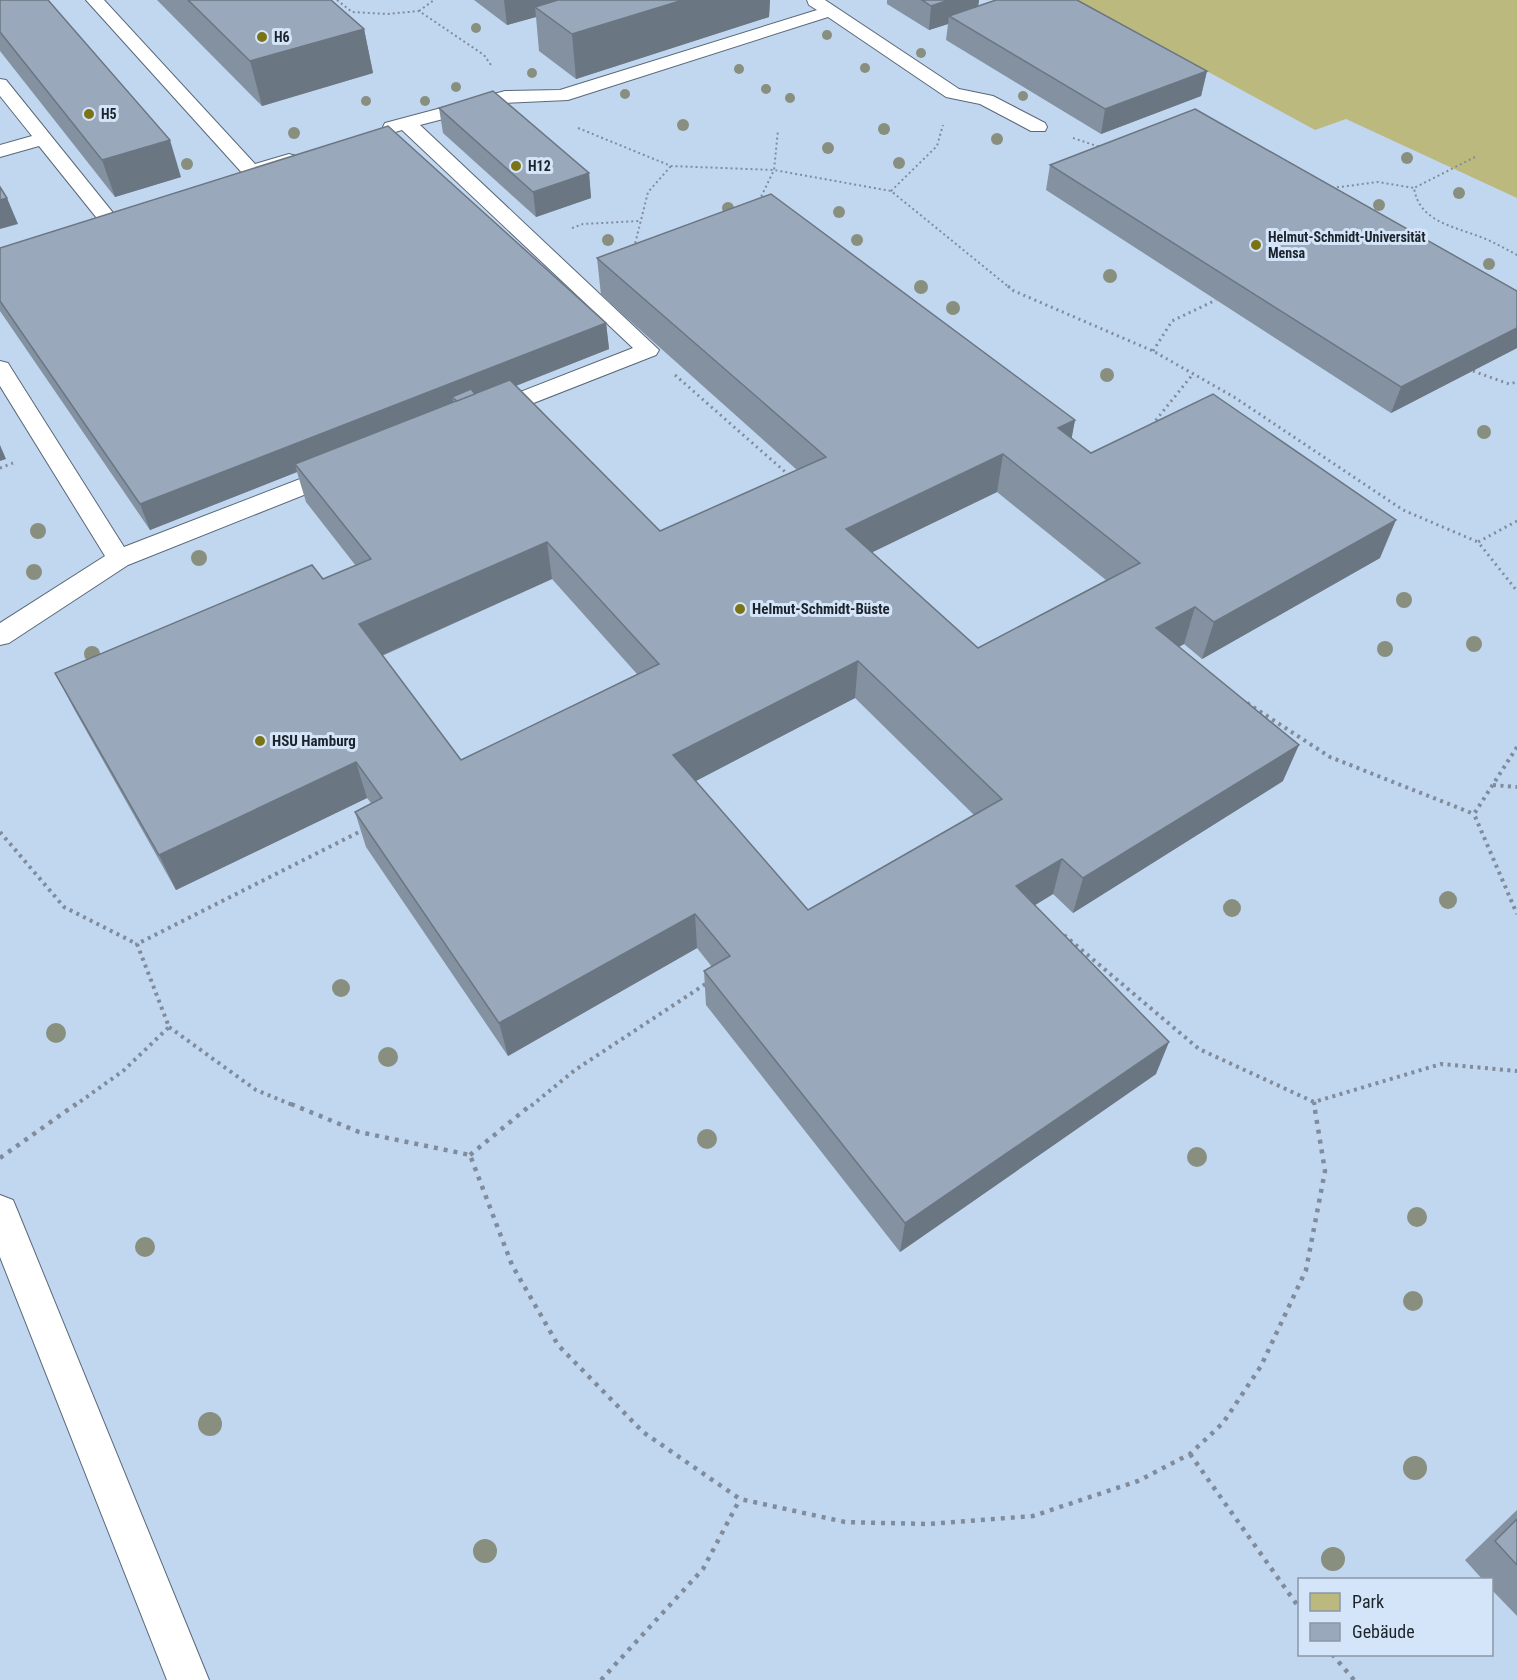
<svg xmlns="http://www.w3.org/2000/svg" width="1517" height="1680" font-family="'Roboto Condensed',sans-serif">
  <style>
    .built { fill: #c1d7f0; fill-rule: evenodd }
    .green { fill: #bcb97e }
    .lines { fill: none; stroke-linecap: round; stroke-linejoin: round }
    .service-casing { stroke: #596879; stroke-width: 2 }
    .path-far3 { stroke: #808c9b; stroke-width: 2; stroke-dasharray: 2 3; stroke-linecap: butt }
    .path-far2 { stroke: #808c9b; stroke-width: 3; stroke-dasharray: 2 4; stroke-linecap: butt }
    .path-far1 { stroke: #808c9b; stroke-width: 4; stroke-dasharray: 3 4.5; stroke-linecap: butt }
    .path { stroke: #808c9b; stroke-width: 4.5; stroke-dasharray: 4 6; stroke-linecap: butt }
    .service { fill: #fff; fill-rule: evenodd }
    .tree { fill: #888f7f }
    .wall { fill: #8491a1; fill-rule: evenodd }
    .shaded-wall { fill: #6b7683 }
    .building { fill: #99a9bb; stroke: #6b7683; stroke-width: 1.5; fill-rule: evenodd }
    .poi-dot { fill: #7a7417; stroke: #d4e5f9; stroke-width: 2 }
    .labels { text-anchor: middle; stroke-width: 6; stroke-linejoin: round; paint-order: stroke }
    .far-poi-label { font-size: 14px; font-weight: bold; fill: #1c232a; stroke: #d4e5f9; text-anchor: start }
    .poi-label { font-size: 15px; font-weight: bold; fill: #1c232a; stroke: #d4e5f9; text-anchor: start }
  </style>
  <rect width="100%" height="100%" fill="#d4e5f9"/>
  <path class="built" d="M0 0H1517V1680H0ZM1300 1580H1492V1654H1300Z"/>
  <path class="green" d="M1076 0H1517V198L1346 119 1315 130Z"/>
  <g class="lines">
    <g class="service-casing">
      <g id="service">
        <path d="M86 0H104L255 164 289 154 296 156 299 160 296 164 251 177 244 175Z"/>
        <path d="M807 0H825L959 89 993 96 1045 123 1047 127 1045 131H1031L980 104 946 97 828 17 568 100 505 103 420 125 659 350 656 355 498 417 490 419 482 417 478 412 482 407 633 348 402 130 392 133 385 131 383 127 385 123 505 91 560 90 817 10 809 5Z"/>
        <path d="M0 79 6 80 114 214 117 218 114 222H100L39 146 0 157V145L32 136 0 96Z"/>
        <path d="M0 361 8 363 11 368 124 547 331 467 340 464 349 467 352 472 349 477 128 565 9 643 0 645V623L105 556 0 386Z"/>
        <path d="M0 1195 13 1200 18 1212 209 1680H167L0 1257Z"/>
      </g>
    </g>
    <g class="path-far3">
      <path d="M337 0 352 12 388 14 419 11 484 55 491 65"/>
      <path d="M419 11 434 0"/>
      <path d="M578 128 671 166 774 170 891 191 1010 288"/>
      <path d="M1073 138 1100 147"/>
      <path d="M1475 157 1414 188C1419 221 1452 226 1478 236 1492 241 1504 248 1517 255"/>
      <path d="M1332 188 1378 182 1414 188"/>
      <path d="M891 191 937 146 943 125"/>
      <path d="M759 201 774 170 778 130"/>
      <path d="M572 228 583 224 639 221"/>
      <path d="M634 248 648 192 671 166"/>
    </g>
    <g class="path-far2">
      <path d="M1008 286 1014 291 1153 351 1234 397 1403 510 1478 542"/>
      <path d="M1153 351 1172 321 1216 300"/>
      <path d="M1473 371 1509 384 1517 382"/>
      <path d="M675 375 791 477"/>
      <path d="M1152 425 1193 374"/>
      <path d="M0 468 13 463"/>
      <path d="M1517 521 1478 542 1517 591"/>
    </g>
    <g class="path-far1">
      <path d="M1247 703 1330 757 1474 814"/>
      <path d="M1517 747 1474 814 1517 914"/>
      <path d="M1493 785 1517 787"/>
      <path d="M0 832 64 907 137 944"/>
      <path d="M1064 935 1199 1049 1314 1102 1441 1064 1517 1071"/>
      <path d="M169 1027 256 1090 295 1106"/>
      <path d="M1314 1102 1315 1106"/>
      <path d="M74 1106 123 1071 169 1027 137 944 365 829"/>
      <path d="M531 1106 575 1070 707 983"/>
    </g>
    <g class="path">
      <path d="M291 1104 359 1132 470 1155 512 1265 558 1345 643 1432 740 1499 845 1522 927 1524 1033 1516 1138 1481 1190 1454 1223 1423 1261 1366 1306 1270 1325 1171 1314 1104"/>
      <path d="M470 1155 532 1104"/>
      <path d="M0 1158 76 1104"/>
      <path d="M1190 1454 1300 1609"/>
      <path d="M1332 1654 1354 1680"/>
      <path d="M601 1680 703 1569 740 1499"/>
    </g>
    <use href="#service" class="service"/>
  </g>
  <g class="tree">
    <circle cx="476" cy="28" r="5"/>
    <circle cx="827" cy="35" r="5"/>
    <circle cx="921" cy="53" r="5"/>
    <circle cx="865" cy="68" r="5"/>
    <circle cx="739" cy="69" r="5"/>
    <circle cx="532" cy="73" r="5"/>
    <circle cx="456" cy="87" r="5"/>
    <circle cx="766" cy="89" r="5"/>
    <circle cx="625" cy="94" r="5"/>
    <circle cx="1023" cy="96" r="5"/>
    <circle cx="790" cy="98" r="5"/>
    <circle cx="366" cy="101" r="5"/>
    <circle cx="425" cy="101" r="5"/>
    <circle cx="683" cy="125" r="6"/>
    <circle cx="884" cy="129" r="6"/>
    <circle cx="294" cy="133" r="6"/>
    <circle cx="997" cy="139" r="6"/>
    <circle cx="828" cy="148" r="6"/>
    <circle cx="1407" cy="158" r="6"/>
    <circle cx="899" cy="163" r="6"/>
    <circle cx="187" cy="164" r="6"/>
    <circle cx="1459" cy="193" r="6"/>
    <circle cx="1379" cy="205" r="6"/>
    <circle cx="728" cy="208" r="6"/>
    <circle cx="839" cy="212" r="6"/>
    <circle cx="608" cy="240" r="6"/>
    <circle cx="857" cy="240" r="6"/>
    <circle cx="1489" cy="264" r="6"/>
    <circle cx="1110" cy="276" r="7"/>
    <circle cx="921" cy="287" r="7"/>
    <circle cx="953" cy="308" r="7"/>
    <circle cx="1107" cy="375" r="7"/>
    <circle cx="1484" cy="432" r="7"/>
    <circle cx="38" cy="531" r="8"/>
    <circle cx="199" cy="558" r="8"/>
    <circle cx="34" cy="572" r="8"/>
    <circle cx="1404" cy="600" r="8"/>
    <circle cx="1474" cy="644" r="8"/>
    <circle cx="1385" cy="649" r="8"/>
    <circle cx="92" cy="654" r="8"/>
    <circle cx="1448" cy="900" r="9"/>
    <circle cx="1232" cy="908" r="9"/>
    <circle cx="341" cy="988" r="9"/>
    <circle cx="56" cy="1033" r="10"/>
    <circle cx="388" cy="1057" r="10"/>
    <circle cx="707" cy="1139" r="10"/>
    <circle cx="1197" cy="1157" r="10"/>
    <circle cx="1417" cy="1217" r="10"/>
    <circle cx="145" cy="1247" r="10"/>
    <circle cx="1413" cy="1301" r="10"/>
    <circle cx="210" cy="1424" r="12"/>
    <circle cx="1415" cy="1468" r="12"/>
    <circle cx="485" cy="1551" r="12"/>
    <circle cx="1333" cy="1559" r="12"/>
  </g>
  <g class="wall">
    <path d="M0 0 181 177 115 197 0 51Z"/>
    <path d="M157 0H331L364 29 373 73 262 106Z"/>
    <path d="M474 0H770L769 17 576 79 539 51 536 17 507 25Z"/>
    <path d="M887 0H979L978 6 1207 71 1201 96 1101 134 946 40 948 24 929 30 887 4Z"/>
    <path d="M439 108 589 173 591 198 536 217 443 133Z"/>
    <path d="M1050 165 1517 291V348L1391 413 1046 190Z"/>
    <path d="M0 248 606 323 609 349 516 386 660 531 797 470 601 295 597 258 1075 420 1071 438 1091 453 1380 558 1202 659 1184 644 1179 647 1283 781 1073 913 1053 894 1035 905 1156 1074 900 1252 706 1005 704 971 712 967 697 948 508 1056 366 847 355 812 371 803 367 798 176 890 74 709 55 673 323 579 356 566 306 502 297 472 150 530 0 311ZM997 492 1106 580 978 648 872 552ZM552 579 637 674 461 760 382 656ZM855 698 974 815 808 910 695 781Z"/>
    <path d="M1517 1510V1616L1491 1589V1580H1483L1465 1560Z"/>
  </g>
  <g class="shaded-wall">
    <path d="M504 0H558L535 7 536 17 507 25Z"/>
    <path d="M683 0H770L769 17 576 79 572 34Z"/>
    <path d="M949 0H979L977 14 949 16 948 24 929 30 931 6Z"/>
    <path d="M364 29 373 73 262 106 250 61Z"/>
    <path d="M1207 71 1201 96 1101 134 1105 109Z"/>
    <path d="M170 140 181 177 115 197 102 160Z"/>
    <path d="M589 173 591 198 536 217 533 192Z"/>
    <path d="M7 198 18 224 0 229V200Z"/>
    <path d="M606 323 609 349 462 407 452 397 455 410 295 464 297 472 150 530 140 504Z"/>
    <path d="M1517 328V348L1391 413 1401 387Z"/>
    <path d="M1075 420 1068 458 1058 428Z"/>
    <path d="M0 445 6 459 0 461Z"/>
    <path d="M1003 454 997 492 844 566 846 529Z"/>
    <path d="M1396 520 1380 558 1202 659 1214 622Z"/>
    <path d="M547 542 552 579 369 661 359 624Z"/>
    <path d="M1195 607 1184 644 1145 665 1156 628Z"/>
    <path d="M858 661 855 698 675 792 673 755Z"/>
    <path d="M1299 745 1283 781 1073 913 1083 878Z"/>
    <path d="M356 762 367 798 176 890 159 855Z"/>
    <path d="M1062 859 1053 894 1009 921 1016 886Z"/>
    <path d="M695 914 697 948 508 1056 499 1023Z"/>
    <path d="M1169 1042 1156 1074 900 1252 905 1223Z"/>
  </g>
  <g class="building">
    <path d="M0 0H48L170 140 102 160 0 32Z"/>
    <path d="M188 0H331L364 29 250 61Z"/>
    <path d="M558 0H683L572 34 535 7Z"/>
    <path d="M922 0H949L931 6Z"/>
    <path d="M996 0H1077L1207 71 1105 109 949 16Z"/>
    <path d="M493 91 589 173 533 192 439 108Z"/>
    <path d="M1195 109 1517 291V328L1401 387 1050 165Z"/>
    <path d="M388 126 606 323 140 504 0 301V248Z"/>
    <path d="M0 187 7 198 0 200Z"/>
    <path d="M771 194 1075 420 1058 428 1091 453 1213 394 1396 520 1214 622 1195 607 1156 628 1299 745 1083 878 1062 859 1016 886 1169 1042 905 1223 704 971 730 956 695 914 499 1023 355 812 382 798 356 762 159 855 55 673 312 565 323 579 371 559 295 464 510 380 660 531 826 457 597 258ZM1003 454 1140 563 978 648 846 529ZM547 542 659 664 461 760 359 624ZM858 661 1002 799 808 910 673 755Z"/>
    <path d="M471 389 475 394 457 401 452 397Z"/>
    <path d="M1517 1519V1565L1495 1541Z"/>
  </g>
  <g class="poi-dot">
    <circle cx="262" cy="37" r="6"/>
    <circle cx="89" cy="114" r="6"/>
    <circle cx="516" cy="166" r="6"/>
    <circle cx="1256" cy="245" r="6"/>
    <circle cx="740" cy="609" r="6"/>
    <circle cx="260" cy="741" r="6"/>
  </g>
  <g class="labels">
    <g class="far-poi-label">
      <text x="274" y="42">H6</text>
      <text x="101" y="119">H5</text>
      <text x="528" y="171">H12</text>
      <text x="1268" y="242">Helmut-Schmidt-Universität<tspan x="1268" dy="16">Mensa</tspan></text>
    </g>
    <g class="poi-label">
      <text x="752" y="614">Helmut-Schmidt-Büste</text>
      <text x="272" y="746">HSU Hamburg</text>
    </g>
  </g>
  <rect x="1298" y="1578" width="195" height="78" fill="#d4e5f9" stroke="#8a97a6" stroke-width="1.5"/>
  <rect x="1310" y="1593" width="30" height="18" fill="#bcb97e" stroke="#8a97a6" stroke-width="1.5"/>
  <text x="1352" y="1608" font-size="18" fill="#1c232a">Park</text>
  <rect x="1310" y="1623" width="30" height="18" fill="#99a9bb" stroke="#8a97a6" stroke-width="1.5"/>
  <text x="1352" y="1638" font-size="18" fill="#1c232a">Gebäude</text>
</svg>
